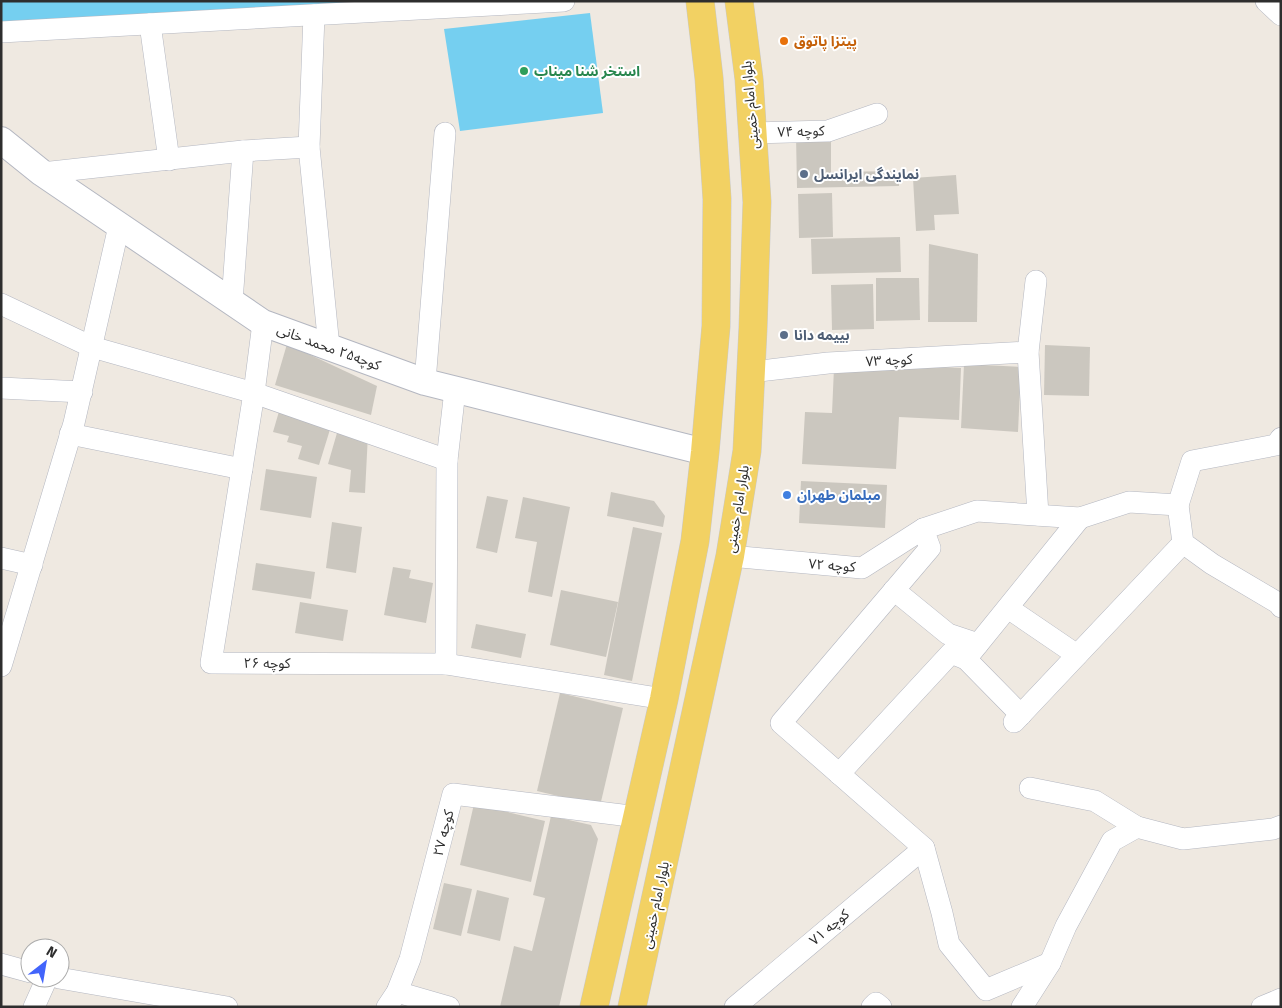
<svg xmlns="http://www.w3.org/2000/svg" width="1282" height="1008" font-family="'Fira Sans','Noto Sans Arabic',sans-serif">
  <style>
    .water { fill: #75cff0 }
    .building { fill: #cbc7bf }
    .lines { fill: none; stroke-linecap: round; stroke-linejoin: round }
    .minor-casing { stroke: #b4b7c1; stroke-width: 22 }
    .tertiary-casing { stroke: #b4b7c1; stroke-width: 28 }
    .primary-casing { stroke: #c9c9c9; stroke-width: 29 }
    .minor { stroke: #fff; stroke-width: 21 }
    .tertiary { stroke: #fff; stroke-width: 26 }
    .primary { stroke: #f2d163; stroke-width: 28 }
    .food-dot { fill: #e8710a; stroke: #fff; stroke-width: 2 }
    .leisure-dot { fill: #2e9e5b; stroke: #fff; stroke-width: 2 }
    .service-dot { fill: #5c6f8a; stroke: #fff; stroke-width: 2 }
    .shop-dot { fill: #3f7fe0; stroke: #fff; stroke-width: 2 }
    .labels { text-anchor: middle; stroke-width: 4; stroke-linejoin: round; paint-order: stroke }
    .food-label { font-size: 14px; font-weight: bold; fill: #c56008; stroke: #fff; text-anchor: start }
    .leisure-label { font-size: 14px; font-weight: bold; fill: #27864d; stroke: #fff; text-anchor: start }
    .street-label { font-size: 14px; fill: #2e2e2e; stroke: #fff }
    .service-label { font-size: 14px; font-weight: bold; fill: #4e5e75; stroke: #fff; text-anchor: start }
    .shop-label { font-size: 14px; font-weight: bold; fill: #366cbe; stroke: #fff; text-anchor: start }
  </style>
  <rect width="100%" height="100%" fill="#efe9e1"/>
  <g class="water">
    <path d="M1 1H427L1 26Z"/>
    <path d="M590 13 603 113 460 131 444 29Z"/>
  </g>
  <g class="building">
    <path d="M796 135H831V172L899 171V186L797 188Z"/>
    <path d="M956 175 959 214 934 215 935 230 916 231 913 178Z"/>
    <path d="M832 193 833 237 799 238 798 194Z"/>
    <path d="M900 237 901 272 812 274 811 239Z"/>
    <path d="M929 244 978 254 977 322H928Z"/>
    <path d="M876 278H919L920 320 876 321Z"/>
    <path d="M873 284 874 329 832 330 831 285Z"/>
    <path d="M287 344 377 386 371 415 275 385Z"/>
    <path d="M1045 345 1090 347 1089 396 1044 395Z"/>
    <path d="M964 364 1021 367 1018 432 961 428Z"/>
    <path d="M902 365 961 368 959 420 899 417 896 469 802 464 805 412 832 413 834 368Z"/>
    <path d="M280 408 332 423 319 465 298 459 302 446 287 442 289 436 273 432Z"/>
    <path d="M339 426 368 434 365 493 349 492 351 470 328 464Z"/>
    <path d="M266 469 317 477 311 518 260 510Z"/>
    <path d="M801 481 887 485 885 528 799 523Z"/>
    <path d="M611 492 654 501 665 516 663 527 607 516Z"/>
    <path d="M487 496 508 500 497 553 476 548Z"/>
    <path d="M523 497 570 507 552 597 528 592 537 542 515 538Z"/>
    <path d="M332 522 362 527 356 573 326 568Z"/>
    <path d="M633 527 662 533 632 681 604 675Z"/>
    <path d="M256 563 315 572 311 599 252 590Z"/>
    <path d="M393 567 411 570 409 578 433 583 426 623 384 615Z"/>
    <path d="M561 590 618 602 606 657 550 645Z"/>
    <path d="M300 602 348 610 343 641 295 633Z"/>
    <path d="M476 624 526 634 521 658 471 648Z"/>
    <path d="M560 693 623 708 600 806 537 791Z"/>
    <path d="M474 804 545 821 531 882 460 865Z"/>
    <path d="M551 816 591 825 598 839 559 1007H500L514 946 532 951 545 898 533 895Z"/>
    <path d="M444 883 472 889 461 936 433 929Z"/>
    <path d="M477 890 509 898 500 941 467 933Z"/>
  </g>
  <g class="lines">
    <g class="minor-casing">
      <g id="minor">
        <path d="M1266 1 1281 15"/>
        <path d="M314 15 309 147 329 347"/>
        <path d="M150 24 169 160"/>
        <path d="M1 32 564 1"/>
        <path d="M752 133 828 131 877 114"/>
        <path d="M42 173 243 151"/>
        <path d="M1036 281 1028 352 1038 515"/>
        <path d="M232 302 243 151 309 147"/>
        <path d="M1 304 92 347 254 393 447 460 455 390"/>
        <path d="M263 323 254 393 211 663 446 664 664 699"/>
        <path d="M751 372 828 363 1028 352"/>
        <path d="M425 382 445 133"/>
        <path d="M1 388 82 392"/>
        <path d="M70 434 242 469"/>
        <path d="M1178 505 1183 543 1212 564 1278 603 1281 607"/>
        <path d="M923 529 930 548 781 723 924 848 942 913 949 944 986 990 1050 963"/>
        <path d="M730 556 862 568 923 529 977 511 1080 518 1129 502 1178 505 1192 461 1276 445 1281 438"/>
        <path d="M1 558 32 565"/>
        <path d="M894 590 948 634 978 644"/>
        <path d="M1008 608 1077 655"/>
        <path d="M966 659 1021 715"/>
        <path d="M446 664 447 460"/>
        <path d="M1 666 74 423 119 226"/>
        <path d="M1014 722 1183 543"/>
        <path d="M839 774 951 653 966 659 1080 518"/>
        <path d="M1030 788 1095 801 1137 827"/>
        <path d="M1 964 30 972"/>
        <path d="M59 978 227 1007"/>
        <path d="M397 992 449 1007"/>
        <path d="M34 1007 47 978"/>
        <path d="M387 1007 397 992 410 959 453 794 638 817"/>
        <path d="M735 1007 924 848"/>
        <path d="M872 1007 876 1003 881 1007"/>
        <path d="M1022 1007 1050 963 1066 926 1112 841 1137 827 1183 839 1273 829 1281 826"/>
        <path d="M1262 1007 1281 999"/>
      </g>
    </g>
    <g class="tertiary-casing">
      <path id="tertiary" d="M1 140 42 173 263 323 425 382 705 452"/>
    </g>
    <g class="primary-casing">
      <g id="primary">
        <path d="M594 1007 664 699 695 541 705 452 716 326 717 199 709 78 700 1"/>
        <path d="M632 1007 730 556 747 451 753 328 757 202 749 79 739 1"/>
      </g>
    </g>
    <use href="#minor" class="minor"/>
    <use href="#tertiary" class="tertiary"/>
    <use href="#primary" class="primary"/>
  </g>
  <circle class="food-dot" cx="784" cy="41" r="5"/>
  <circle class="leisure-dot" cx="524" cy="71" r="5"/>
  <g class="service-dot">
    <circle cx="804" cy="174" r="5"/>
    <circle cx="784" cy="335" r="5"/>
  </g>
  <circle class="shop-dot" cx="787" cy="495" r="5"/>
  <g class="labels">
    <g class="food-label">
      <text x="794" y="46">پیتزا پاتوق</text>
    </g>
    <g class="leisure-label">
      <text x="534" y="76">استخر شنا میناب</text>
    </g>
    <g class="street-label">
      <text transform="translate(750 105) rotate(-95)" y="5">بلوار امام خمینی</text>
      <text transform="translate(801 131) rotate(-2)" y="5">کوچه ۷۴</text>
      <text transform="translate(329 347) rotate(20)" y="5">کوچه۲۵ محمد خانی</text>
      <text transform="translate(889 360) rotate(-3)" y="5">کوچه ۷۳</text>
      <text transform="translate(737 509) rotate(-81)" y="5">بلوار امام خمینی</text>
      <text transform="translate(832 565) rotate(4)" y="5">کوچه ۷۲</text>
      <text x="267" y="668">کوچه ۲۶</text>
      <text transform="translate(443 833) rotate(-76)" y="5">کوچه ۲۷</text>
      <text transform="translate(655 905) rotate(-78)" y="5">بلوار امام خمینی</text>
      <text transform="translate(829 927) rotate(-40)" y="5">کوچه ۷۱</text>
    </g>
    <g class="service-label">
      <text x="814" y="179">نمایندگی ایرانسل</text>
      <text x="794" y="340">بییمه دانا</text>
    </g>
    <g class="shop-label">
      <text x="797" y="500">مبلمان طهران</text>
    </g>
  </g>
  <rect width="1282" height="1008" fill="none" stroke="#2e2e2e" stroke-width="5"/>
  <g transform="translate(45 963) rotate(31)"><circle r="24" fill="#ffffff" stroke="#ababab"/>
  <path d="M0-4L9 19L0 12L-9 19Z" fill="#4264fb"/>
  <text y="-8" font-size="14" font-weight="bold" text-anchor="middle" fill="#2e2e2e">N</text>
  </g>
</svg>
